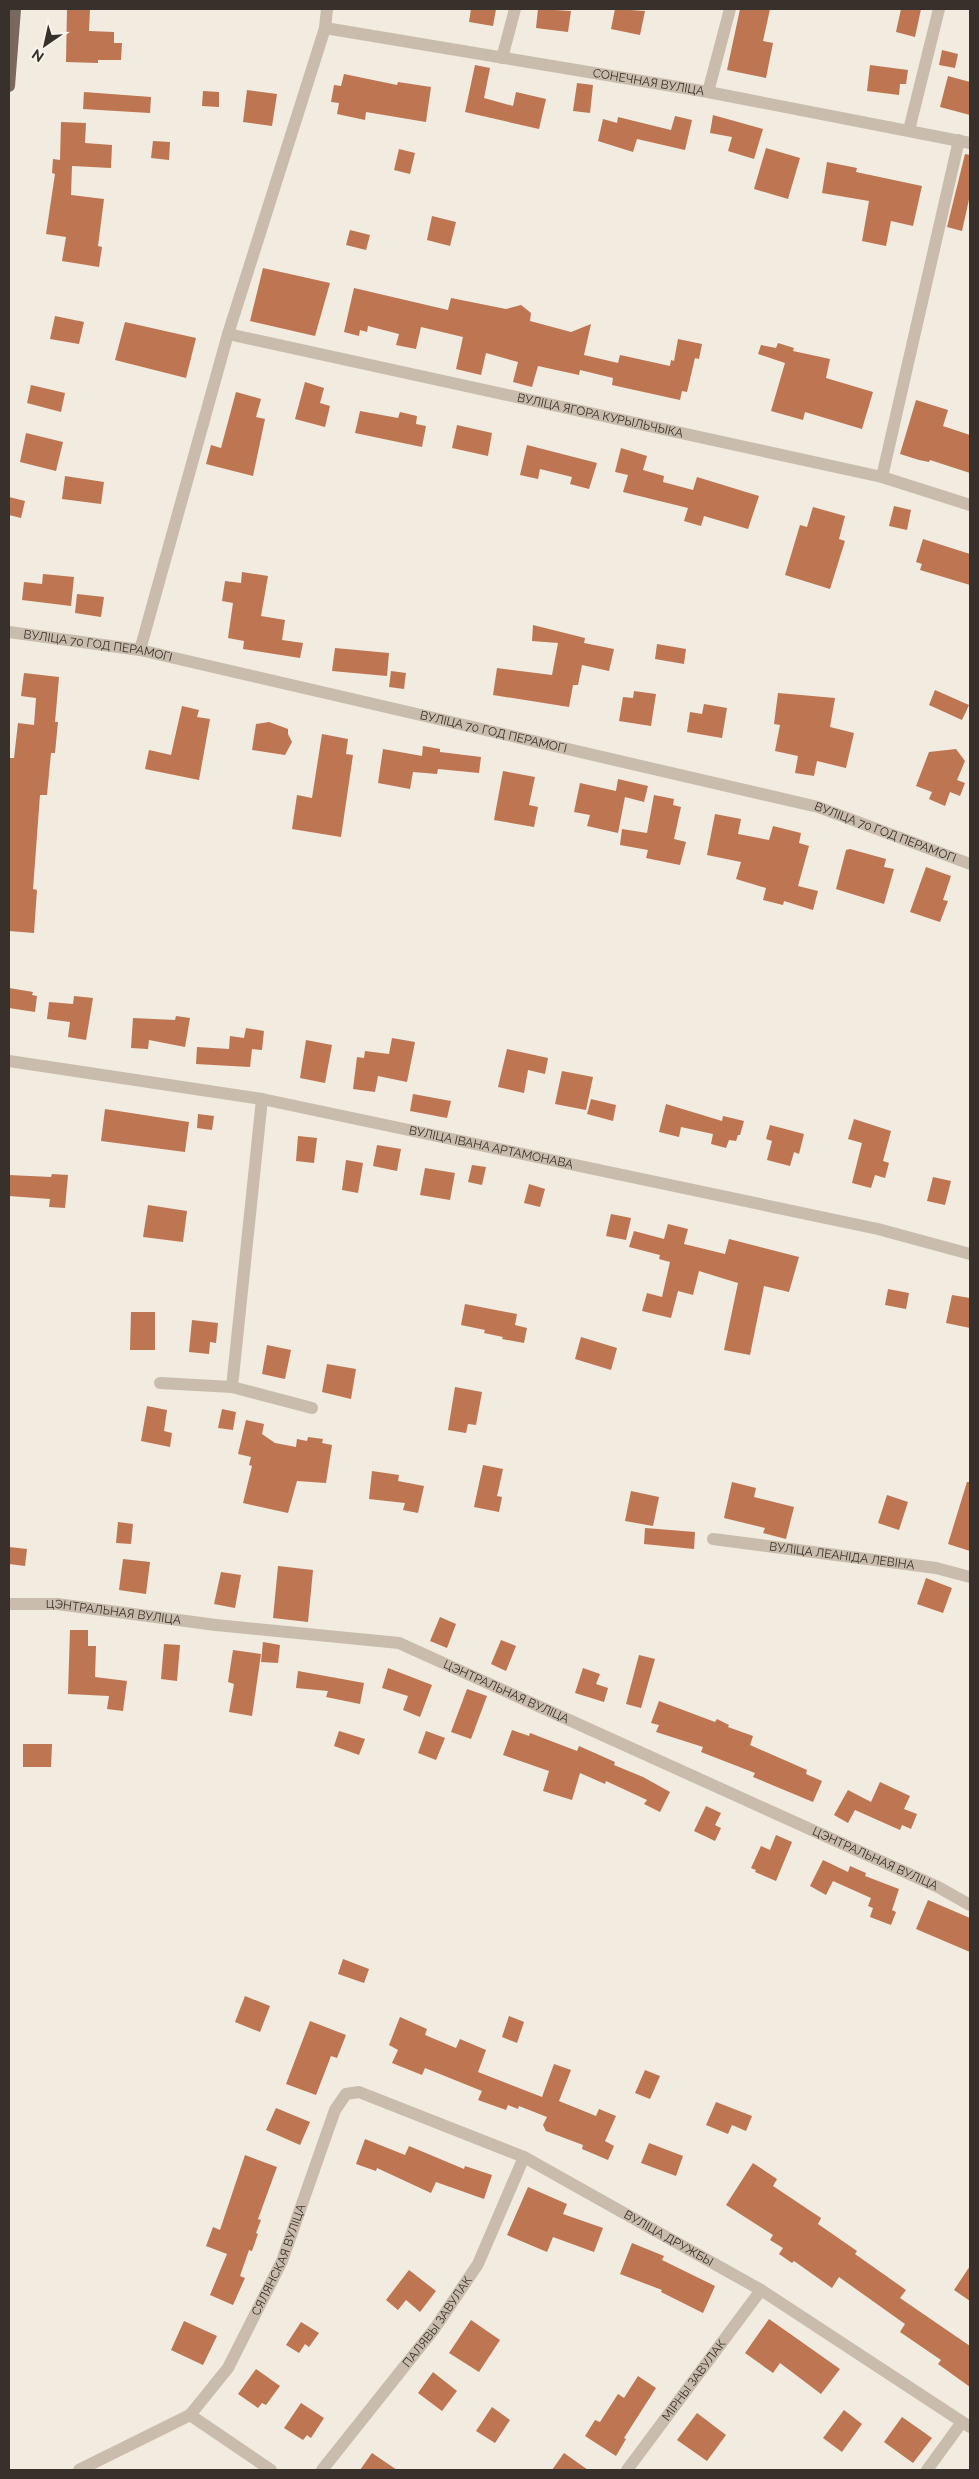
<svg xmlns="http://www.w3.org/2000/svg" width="979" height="2479" font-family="Raleway,sans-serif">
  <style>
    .building { fill: #bd7552 }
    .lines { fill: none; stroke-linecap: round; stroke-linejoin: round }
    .minor { stroke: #c9bcac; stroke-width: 12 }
    .major { stroke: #78685d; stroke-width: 12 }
    .labels { text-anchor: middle; stroke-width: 4.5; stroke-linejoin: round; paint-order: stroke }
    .street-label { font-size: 12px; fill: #38302b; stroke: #f9f4ec }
  </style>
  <rect width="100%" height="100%" fill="#f1ebe0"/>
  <g class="building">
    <path d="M67 9H90L89 31 114 32V43H122L121 60H98V63L66 62Z"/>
    <path d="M471 9H496L493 26 469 22Z"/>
    <path d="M538 9 571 11 568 32 536 28Z"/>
    <path d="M615 9 645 11 640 35 611 29Z"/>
    <path d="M740 9H770L763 41 773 43 766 78 727 70Z"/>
    <path d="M901 9H921L915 37 896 32Z"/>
    <path d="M942 50 958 54 955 68 939 65Z"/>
    <path d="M475 65 490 68 484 98 513 106 516 92 546 99 539 129 465 112Z"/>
    <path d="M870 65 908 70 906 84H900L899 95 867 91Z"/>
    <path d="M344 74 397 85 398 82 431 87 426 122 366 112 365 120 337 114 339 103 331 102 334 85 341 86Z"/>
    <path d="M948 76 970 82V115L940 107Z"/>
    <path d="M577 83 593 85 590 113 573 111Z"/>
    <path d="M247 90 277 94 272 126 243 122Z"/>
    <path d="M203 91 219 92V107L202 106Z"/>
    <path d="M84 92 151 97 150 113 83 109Z"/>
    <path d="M713 115 763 129 754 159 728 151 732 137 710 133Z"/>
    <path d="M675 116 692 120 685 150 637 139 633 152 598 141 603 119 617 123 618 117 671 130Z"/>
    <path d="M61 122 86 123 85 143 112 145 111 168 72 166 71 195 104 199 98 246 102 247 99 267 62 261 66 237 46 234 55 174 52 173 53 159 60 160Z"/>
    <path d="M153 141 170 142 169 160 151 158Z"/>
    <path d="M766 148 800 158 788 199 754 189Z"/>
    <path d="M399 149 415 153 410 174 394 170Z"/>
    <path d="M965 154 970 155V195L962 231 947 227Z"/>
    <path d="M827 162 857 168 856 172 922 186 913 226 891 221 886 246 862 241 869 201 822 193Z"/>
    <path d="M432 216 456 222 450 246 427 240Z"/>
    <path d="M350 230 370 235 366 250 346 245Z"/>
    <path d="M263 268 330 283 315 336 250 321Z"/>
    <path d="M354 288 448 310 451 298 506 309 521 305 531 313 530 321 571 332 591 324 584 355 618 363 620 355 670 366 671 360 674 361 678 339 702 344 699 359 695 358 687 392 682 391 680 400 612 385 613 378 580 370 579 375 538 366 532 387 513 382 518 362 486 353 481 375 456 369 463 337 421 327 416 349 396 345 399 334 368 326 367 332 360 330 359 336 344 332Z"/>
    <path d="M55 316 84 322 79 344 50 339Z"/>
    <path d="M125 322 196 338 186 378 115 360Z"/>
    <path d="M778 343 794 348 793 351 830 359 826 378 873 392 862 429 805 412 803 420 771 411 785 363 758 354 761 345 776 348Z"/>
    <path d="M305 382 324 388 320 403 330 406 325 427 295 419Z"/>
    <path d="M31 385 65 393 61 412 27 403Z"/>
    <path d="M236 392 261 399 256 417 265 419 253 476 206 464 211 445 221 448Z"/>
    <path d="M916 400 948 410 943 426 970 435V473L930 460 929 462 919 460 900 454Z"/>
    <path d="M360 411 398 418 400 412 417 416 416 424 426 426 422 447 355 433Z"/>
    <path d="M457 425 492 433 488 456 452 448Z"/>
    <path d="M26 433 63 442 56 471 20 462Z"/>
    <path d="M527 445 597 463 589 489 570 484 572 477 540 469 538 479 520 475Z"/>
    <path d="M621 448 647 456 643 470 664 476 663 482 693 490 697 477 759 496 748 529 704 516 701 526 684 521 688 508 623 492 628 475 615 472Z"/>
    <path d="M65 476 104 482 101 504 62 499Z"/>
    <path d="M9 497 25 501 21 518 9 515Z"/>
    <path d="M894 506 911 510 907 530 889 526Z"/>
    <path d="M813 507 845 516 839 539 845 541 830 589 785 575 800 525 807 527Z"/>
    <path d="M923 539 970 554V585L920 570 922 564 916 562Z"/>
    <path d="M242 572 268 576 261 616 285 620 282 640 303 643 300 658 243 649 244 641 228 638 233 603 222 601 225 581 241 583Z"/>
    <path d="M43 574 74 577 71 606 22 600 24 582 42 584Z"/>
    <path d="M77 594 104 597 101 617 75 613Z"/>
    <path d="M533 625 585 638 584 643 614 649 609 671 582 665 578 685H573L569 707 493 695 497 668 552 675 558 643 532 641Z"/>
    <path d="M657 644 686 649 684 664 655 659Z"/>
    <path d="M335 648 389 653 387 676 332 671Z"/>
    <path d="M391 671 406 673 404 689 389 687Z"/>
    <path d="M24 673 59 677 55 722H58L55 753H51L47 795H40L33 889 37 890 34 933 9 931V758H14L18 723 34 725 36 698 21 696Z"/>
    <path d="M935 690 969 705 962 720 929 705Z"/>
    <path d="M634 691 656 694 651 726 619 721 623 697 633 698Z"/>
    <path d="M778 693 835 698 830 727 854 733 846 768 817 761 814 776 795 773 798 756 775 751 780 725 774 724Z"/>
    <path d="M704 704 727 708 722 738 687 732 690 712 702 714Z"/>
    <path d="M182 706 199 710 197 717 210 719 199 780 145 769 149 750 171 755Z"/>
    <path d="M269 722 288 729V734L292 742 285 755 252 750 256 724Z"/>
    <path d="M322 734 348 739 346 754 353 755 341 837 292 829 297 795 312 798Z"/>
    <path d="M423 746 440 749V752L481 757 479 773 438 769 437 774 413 772 410 789 378 783 383 749 422 756Z"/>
    <path d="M956 749 965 761 957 780 965 783 960 796 950 792 945 806 929 799 932 792 916 786 929 752Z"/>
    <path d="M503 771 535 777 529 805 538 807 534 827 494 820Z"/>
    <path d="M618 779 648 786 644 802 625 797 618 833 587 826 590 815 574 812 580 783 616 791Z"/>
    <path d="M654 795 674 799 673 805 681 807 674 839 686 842 680 865 646 858 648 850 620 845 622 829 647 833Z"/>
    <path d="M715 814 741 819 738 834 769 840 773 826 801 833 799 843 809 846 798 886 818 891 813 910 784 901 783 905 763 900 766 888 736 879 741 862 707 855Z"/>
    <path d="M850 849 886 859 884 867 894 869 884 904 836 889 846 850Z"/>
    <path d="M926 867 951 876 943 900 948 901 940 922 910 912Z"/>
    <path d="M9 988 33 992 32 995 37 996 35 1012 9 1008Z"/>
    <path d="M74 996 93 998 86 1040 68 1037 70 1022 47 1019 49 1002 73 1004Z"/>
    <path d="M176 1016 190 1018 185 1047 149 1040 148 1049 131 1048 133 1018 175 1020Z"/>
    <path d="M246 1028 264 1031 262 1050 252 1049 250 1067 196 1064 197 1047 229 1049 230 1036 244 1038Z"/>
    <path d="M392 1038 415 1042 407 1082 378 1076 375 1092 353 1089 357 1057 364 1058 365 1051 389 1054Z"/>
    <path d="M306 1040 332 1045 325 1083 300 1078Z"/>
    <path d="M507 1049 548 1058 545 1074 528 1070 524 1093 498 1087Z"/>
    <path d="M562 1071 593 1077 586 1110 555 1104Z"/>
    <path d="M413 1094 451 1101 447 1118 410 1111Z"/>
    <path d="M591 1099 616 1105 613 1121 587 1114Z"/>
    <path d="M666 1104 722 1121 723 1116 744 1121 740 1135H738L736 1141 729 1140 726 1148 711 1144 713 1134 681 1127 679 1137 659 1132Z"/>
    <path d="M105 1109 189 1122 185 1152 101 1141Z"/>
    <path d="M198 1114 214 1116 212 1130 197 1128Z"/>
    <path d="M854 1119 891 1131 883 1161 889 1163 885 1178 875 1175 871 1188 852 1183 862 1143 848 1139Z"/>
    <path d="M770 1125 804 1134 799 1154 794 1152 790 1166 767 1160 772 1141 766 1139Z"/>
    <path d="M298 1136 317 1138 314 1163 296 1161Z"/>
    <path d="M377 1145 401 1149 397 1171 373 1166Z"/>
    <path d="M346 1160 363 1163 358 1193 342 1190Z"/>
    <path d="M472 1165 486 1167 482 1185 468 1182Z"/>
    <path d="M425 1168 455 1173 450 1200 420 1195Z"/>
    <path d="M52 1174 68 1175 65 1208 49 1207 50 1199 9 1196V1175L51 1177Z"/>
    <path d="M933 1177 951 1181 945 1205 927 1201Z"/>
    <path d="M529 1184 545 1189 540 1207 524 1203Z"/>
    <path d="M148 1205 187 1211 183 1242 143 1237Z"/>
    <path d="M611 1214 631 1218 626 1240 606 1236Z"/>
    <path d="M668 1224 688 1229 684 1244 725 1254 729 1239 799 1257 789 1292 764 1286 750 1355 724 1350 738 1283 699 1271 693 1295 678 1291 671 1318 642 1311 647 1293 662 1297 670 1262 659 1259 660 1255 629 1247 634 1231 664 1239Z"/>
    <path d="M888 1289 909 1293 906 1309 885 1305Z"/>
    <path d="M952 1295 970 1298V1328L946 1323Z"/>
    <path d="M465 1304 517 1314 515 1325 527 1328 524 1343 502 1339 503 1337 484 1333 485 1330 461 1325Z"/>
    <path d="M131 1312H155V1350H130Z"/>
    <path d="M192 1320 218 1323 216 1343 210 1342 209 1354 189 1352Z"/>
    <path d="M581 1337 617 1348 611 1370 575 1359Z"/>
    <path d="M267 1345 291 1350 285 1379 262 1374Z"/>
    <path d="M327 1364 356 1369 351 1399 322 1392Z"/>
    <path d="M455 1387 482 1392 476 1425 468 1424 466 1433 448 1430Z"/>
    <path d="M147 1406 167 1410 164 1431 172 1433 170 1447 141 1441Z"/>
    <path d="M222 1409 236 1412 233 1430 218 1428Z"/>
    <path d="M246 1420 264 1424 262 1434 275 1443 296 1447 297 1439 307 1441 308 1437 323 1439 322 1443 332 1445 326 1483 297 1481 288 1513 243 1503 252 1466 249 1465 251 1457 238 1454Z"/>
    <path d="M483 1465 503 1469 497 1496 502 1497 499 1512 474 1507Z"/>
    <path d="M372 1471 399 1475 398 1481 424 1486 418 1513 403 1510 405 1503 369 1499Z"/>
    <path d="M732 1482 756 1488 754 1497 794 1507 786 1539 763 1533 765 1528 724 1518Z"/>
    <path d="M967 1482H970V1551L948 1544Z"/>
    <path d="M631 1491 659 1497 653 1526 625 1521Z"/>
    <path d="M887 1495 908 1502 899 1530 878 1523Z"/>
    <path d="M118 1522 133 1524 131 1544 116 1543Z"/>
    <path d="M645 1528 695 1532 694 1549 644 1544Z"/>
    <path d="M9 1547 27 1549 25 1566 9 1564Z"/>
    <path d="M123 1559 150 1562 146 1594 119 1590Z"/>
    <path d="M278 1566 313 1570 308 1622 273 1618Z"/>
    <path d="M221 1572 241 1575 235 1608 214 1604Z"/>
    <path d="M926 1578 952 1588 943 1613 917 1604Z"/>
    <path d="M440 1617 456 1624 447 1648 430 1641Z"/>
    <path d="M70 1630H88V1646H96L95 1677 127 1681 123 1711 107 1709 109 1696 68 1694Z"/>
    <path d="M501 1640 516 1646 506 1671 491 1664Z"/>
    <path d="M263 1642 280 1645 278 1663 261 1662Z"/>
    <path d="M164 1644 180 1645 177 1681 161 1679Z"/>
    <path d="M233 1650 261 1654 252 1716 229 1712 234 1684 228 1682Z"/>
    <path d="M639 1655 655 1659 641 1708 626 1704Z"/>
    <path d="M388 1668 432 1685 420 1717 403 1710 408 1696 382 1688Z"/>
    <path d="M583 1668 600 1674 596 1684 608 1688 604 1702 575 1693Z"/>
    <path d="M298 1671 364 1683 360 1704 326 1697 328 1691 296 1688Z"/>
    <path d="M467 1689 487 1696 471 1739 451 1732Z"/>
    <path d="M659 1701 715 1722 717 1719 729 1725 728 1727 753 1736 750 1745 807 1770 806 1774 822 1781 813 1802 753 1777 755 1773 701 1752 703 1747 656 1732 659 1725 651 1723Z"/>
    <path d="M512 1730 529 1736 530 1733 577 1751 579 1746 615 1762 614 1765 643 1777 670 1792 660 1812 644 1804 647 1800 606 1781 605 1784 580 1773 572 1800 543 1791 549 1771 503 1755Z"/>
    <path d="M339 1731 365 1739 359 1755 334 1746Z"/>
    <path d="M426 1731 445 1738 436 1760 418 1753Z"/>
    <path d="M23 1744H52L51 1767H23Z"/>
    <path d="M880 1782 910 1796 904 1809 917 1814 911 1829 902 1825 900 1830 855 1810 848 1823 834 1815 848 1790 871 1802Z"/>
    <path d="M706 1806 721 1813 715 1825 721 1828 715 1841 694 1831Z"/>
    <path d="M776 1835 792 1842 776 1881 755 1872 756 1870 751 1868 761 1846 770 1850Z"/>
    <path d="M823 1860 848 1872 850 1866 866 1873 865 1876 899 1889 892 1910 896 1912 891 1925 870 1917 873 1908 868 1906 871 1898 833 1881 826 1895 810 1886Z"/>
    <path d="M928 1900 970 1918V1952L916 1929Z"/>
    <path d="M343 1959 369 1969 364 1983 338 1974Z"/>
    <path d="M245 1996 270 2006 260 2032 235 2022Z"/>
    <path d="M509 2016 524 2022 517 2043 502 2037Z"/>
    <path d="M400 2017 427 2029 425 2035 456 2048 460 2039 486 2050 478 2072 542 2097 554 2064 571 2070 559 2101 596 2116 599 2109 616 2116 605 2141 614 2146 608 2160 582 2149 583 2145 546 2131 543 2125 547 2117 519 2106 518 2109 508 2105 506 2110 478 2100 482 2091 425 2068 422 2075 392 2063 398 2050 389 2045Z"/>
    <path d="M310 2021 346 2035 337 2058 331 2056 316 2095 286 2084Z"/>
    <path d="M645 2070 660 2076 650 2099 635 2093Z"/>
    <path d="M716 2102 752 2116 746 2131 732 2125 728 2134 706 2125Z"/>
    <path d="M276 2108 310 2122 300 2145 266 2130Z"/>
    <path d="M365 2139 405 2155 409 2146 464 2169 465 2166 492 2175 484 2199 436 2182 431 2193 377 2168 376 2171 356 2164Z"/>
    <path d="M649 2143 683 2156 676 2176 641 2163Z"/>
    <path d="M245 2155 277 2167 258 2219 261 2220 256 2233 258 2234 252 2251 249 2250 240 2276 245 2278 233 2305 210 2295 227 2254 206 2246 213 2227 220 2230Z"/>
    <path d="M753 2163 777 2179 773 2186 821 2218 818 2224 857 2251 855 2254 906 2290 900 2298 970 2346V2387L938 2364 941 2360 900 2332 905 2324 839 2277 832 2288 794 2261 792 2263 779 2254 783 2248 770 2240 773 2235 726 2205Z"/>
    <path d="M528 2187 567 2204 563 2214 603 2228 594 2252 553 2237 547 2252 507 2235Z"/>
    <path d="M632 2243 664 2256 662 2260 715 2286 703 2313 661 2292 662 2290 620 2274Z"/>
    <path d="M970 2266V2301L954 2290Z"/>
    <path d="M409 2270 436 2291 420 2312 406 2300 398 2310 386 2300Z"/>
    <path d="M769 2319 840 2369 821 2394 780 2363 773 2373 745 2353Z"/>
    <path d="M471 2320 500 2340 479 2372 449 2353Z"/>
    <path d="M184 2321 217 2336 203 2365 171 2350Z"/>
    <path d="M301 2322 319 2333 309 2347 305 2344 299 2353 286 2345Z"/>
    <path d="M256 2369 280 2386 266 2405 262 2403 258 2408 238 2394Z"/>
    <path d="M433 2372 457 2391 442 2411 418 2393Z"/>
    <path d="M638 2376 656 2388 624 2438 626 2439 616 2456 585 2436 595 2420 600 2422 618 2394 624 2398Z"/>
    <path d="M301 2403 324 2418 311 2438 307 2435 303 2440 284 2428Z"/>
    <path d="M492 2407 510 2420 495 2443 476 2431Z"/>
    <path d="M844 2410 862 2424 842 2452 823 2438Z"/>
    <path d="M697 2413 726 2435 707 2461 677 2440Z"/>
    <path d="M902 2417 932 2438 913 2463 884 2442Z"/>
    <path d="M372 2453 397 2470H360Z"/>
    <path d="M564 2453 588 2470H552Z"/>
  </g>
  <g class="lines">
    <g class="minor">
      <path id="s1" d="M325 28 708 92 970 143"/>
      <path d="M502 58 515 9"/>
      <path d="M708 92 730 9"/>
      <path d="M909 130 939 9"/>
      <path id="s2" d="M228 334 882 477 970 505"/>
      <path d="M882 477 959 140"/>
      <path id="s3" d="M9 632 140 650 818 807 970 864"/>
      <path d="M140 650 228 334 325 28 327 9"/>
      <path id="s4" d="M9 1061 262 1099 878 1229 970 1254"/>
      <path d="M262 1099 232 1387 312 1408"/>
      <path d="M160 1383 232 1387"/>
      <path id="s5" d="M713 1539 936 1568 970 1577"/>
      <path id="s6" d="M9 1604H57L216 1625 399 1643 938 1887 970 1905"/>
      <path d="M190 2415 271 2470"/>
      <path id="s7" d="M79 2470 190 2415 228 2368 282 2261 335 2110 346 2094 359 2092 524 2157 761 2290 970 2427"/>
      <path id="s8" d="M322 2470 435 2328 478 2264 524 2157"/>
      <path id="s9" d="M627 2470 761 2290"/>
      <path d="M927 2470 962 2422"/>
    </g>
    <path class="major" d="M9 86 15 9"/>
  </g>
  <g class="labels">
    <g class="street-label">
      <text dy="4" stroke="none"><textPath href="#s1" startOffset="328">СОНЕЧНАЯ ВУЛІЦА</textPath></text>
      <text dy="4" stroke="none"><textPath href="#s2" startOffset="381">ВУЛІЦА ЯГОРА КУРЫЛЬЧЫКА</textPath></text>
      <text dy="4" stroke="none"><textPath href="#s3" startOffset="90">ВУЛІЦА 70 ГОД ПЕРАМОГІ</textPath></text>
      <text dy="4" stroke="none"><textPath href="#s3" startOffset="495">ВУЛІЦА 70 ГОД ПЕРАМОГІ</textPath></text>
      <text dy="4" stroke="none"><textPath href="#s3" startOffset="900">ВУЛІЦА 70 ГОД ПЕРАМОГІ</textPath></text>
      <text dy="4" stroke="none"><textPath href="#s4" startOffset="490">ВУЛІЦА ІВАНА АРТАМОНАВА</textPath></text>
      <text dy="4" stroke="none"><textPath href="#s5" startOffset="130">ВУЛІЦА ЛЕАНІДА ЛЕВІНА</textPath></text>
      <text dy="4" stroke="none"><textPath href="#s6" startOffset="105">ЦЭНТРАЛЬНАЯ ВУЛІЦА</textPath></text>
      <text dy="4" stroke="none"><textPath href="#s6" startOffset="510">ЦЭНТРАЛЬНАЯ ВУЛІЦА</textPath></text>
      <text dy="4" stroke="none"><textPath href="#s6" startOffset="915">ЦЭНТРАЛЬНАЯ ВУЛІЦА</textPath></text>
      <text dy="4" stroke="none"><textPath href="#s7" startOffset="840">ВУЛІЦА ДРУЖБЫ</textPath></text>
      <text dy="4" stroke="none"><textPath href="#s7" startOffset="304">СЯЛЯНСКАЯ ВУЛІЦА</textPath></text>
      <text dy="4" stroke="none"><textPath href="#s8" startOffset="188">ПАЛЯВЫ ЗАВУЛАК</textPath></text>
      <text dy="4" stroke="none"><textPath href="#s9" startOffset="112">МІРНЫ ЗАВУЛАК</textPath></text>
    </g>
  </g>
  <rect width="979" height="2479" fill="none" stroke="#38302b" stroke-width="20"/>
  <g transform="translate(45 45) rotate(214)" stroke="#f9f4ec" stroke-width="4" paint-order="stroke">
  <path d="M0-4L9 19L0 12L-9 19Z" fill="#38302b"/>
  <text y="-8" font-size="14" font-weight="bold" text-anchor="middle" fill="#38302b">N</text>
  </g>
</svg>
